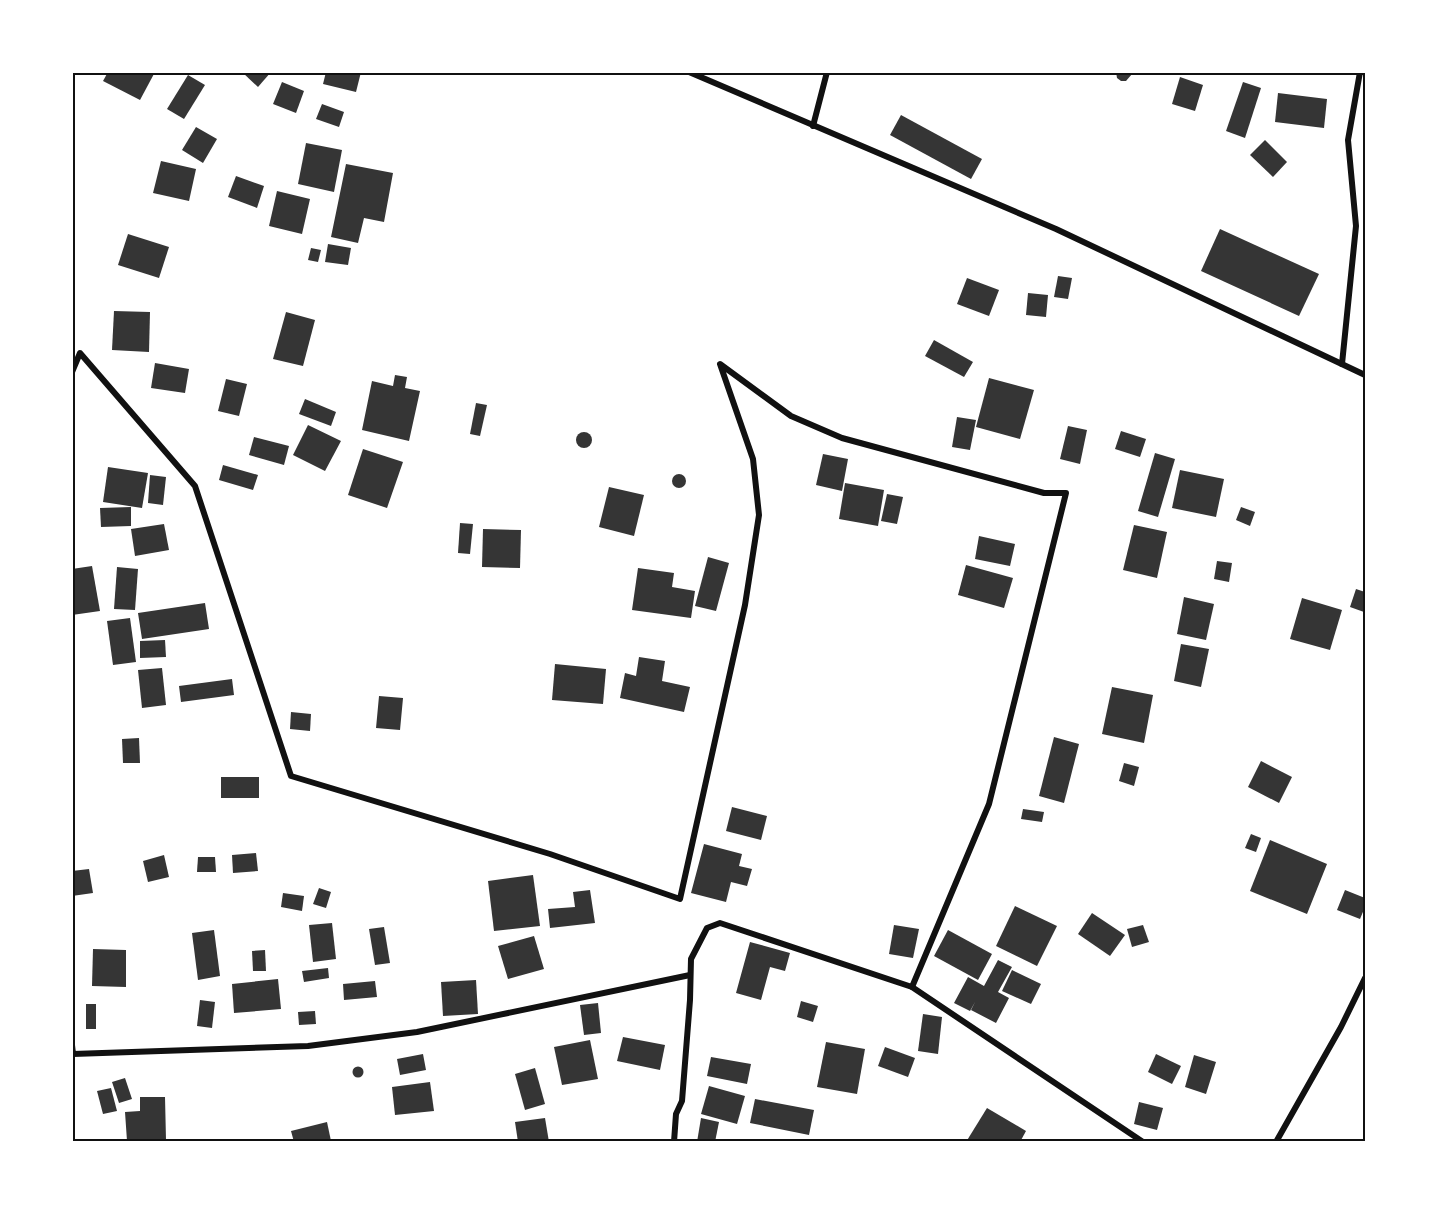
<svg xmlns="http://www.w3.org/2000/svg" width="1437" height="1214" font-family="'Noto Serif',serif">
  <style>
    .building { fill: #353535 }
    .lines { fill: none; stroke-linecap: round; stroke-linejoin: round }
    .minor { stroke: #111; stroke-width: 6 }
    .neatline { fill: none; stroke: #111; stroke-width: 2 }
  </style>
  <rect width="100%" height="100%" fill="#fff"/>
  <g class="building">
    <path d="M108 72H155L140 100 103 81Z"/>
    <path d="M242 72H271L258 87Z"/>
    <path d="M326 72H361L356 92 323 84Z"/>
    <path d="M1116 72H1132V74L1126 81H1121L1117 78Z"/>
    <path d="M188 75 205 85 184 119 167 109Z"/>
    <path d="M1180 77 1203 85 1195 111 1172 104Z"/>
    <path d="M282 82 304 91 296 113 273 104Z"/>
    <path d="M1243 82 1261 88 1245 138 1226 131Z"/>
    <path d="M1278 93 1327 99 1324 128 1275 122Z"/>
    <path d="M322 104 344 112 339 127 316 119Z"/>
    <path d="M901 115 982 159 971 179 890 135Z"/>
    <path d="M196 127 217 139 203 163 182 150Z"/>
    <path d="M1265 140 1287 162 1273 177 1250 155Z"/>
    <path d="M306 143 342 150 334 192 298 184Z"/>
    <path d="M161 161 196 169 189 201 153 193Z"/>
    <path d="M346 164 393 173 384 222 364 218 358 243 331 237Z"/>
    <path d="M236 176 264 186 257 208 228 197Z"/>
    <path d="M277 191 310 199 302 234 269 226Z"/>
    <path d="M1220 229 1319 274 1299 316 1201 271Z"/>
    <path d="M128 234 169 247 159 278 118 265Z"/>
    <path d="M328 244 351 248 348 265 325 262Z"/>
    <path d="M311 248 321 250 318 262 308 260Z"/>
    <path d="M1058 276 1072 278 1068 299 1054 297Z"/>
    <path d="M967 278 999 290 989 316 957 304Z"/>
    <path d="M1028 293 1048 295 1046 317 1026 315Z"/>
    <path d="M114 311 150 312 149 352 112 350Z"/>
    <path d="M286 312 315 320 303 366 273 359Z"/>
    <path d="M934 340 973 362 964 377 925 356Z"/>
    <path d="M155 363 189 369 185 393 151 388Z"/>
    <path d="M395 375 407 377 405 388 420 391 409 441 362 430 372 381 393 386Z"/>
    <path d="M989 378 1034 390 1020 439 976 427Z"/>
    <path d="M226 379 247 384 239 416 218 411Z"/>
    <path d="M305 399 336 412 331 426 299 414Z"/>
    <path d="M476 403 487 405 480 436 470 434Z"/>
    <path d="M957 417 976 420 970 450 952 447Z"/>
    <path d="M308 425 341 441 325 471 293 455Z"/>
    <path d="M1068 426 1087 430 1080 464 1060 459Z"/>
    <path d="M1121 431 1146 439 1140 457 1115 449Z"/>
    <circle cx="584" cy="440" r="8"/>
    <path d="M254 437 289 446 284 465 249 455Z"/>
    <path d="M363 449 403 462 387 508 348 495Z"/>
    <path d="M1155 453 1175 459 1158 517 1138 511Z"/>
    <path d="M823 454 848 459 842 491 816 485Z"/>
    <path d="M223 465 258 475 253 490 219 480Z"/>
    <path d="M108 467 148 473 142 508 103 502Z"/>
    <path d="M1180 470 1224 479 1216 517 1172 508Z"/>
    <circle cx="679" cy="481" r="7"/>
    <path d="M150 475 166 477 163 505 148 503Z"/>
    <path d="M845 483 884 490 878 526 839 519Z"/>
    <path d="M609 487 644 495 634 536 599 527Z"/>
    <path d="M887 494 903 497 897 524 881 521Z"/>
    <path d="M131 507V526L101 527 100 508Z"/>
    <path d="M1241 507 1255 512 1250 526 1236 520Z"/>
    <path d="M460 523 473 524 470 554 458 553Z"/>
    <path d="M164 524 169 550 135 556 131 529Z"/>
    <path d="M1134 525 1167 532 1157 578 1123 570Z"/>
    <path d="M483 529 521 530 520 568 482 567Z"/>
    <path d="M979 536 1015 544 1010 566 975 559Z"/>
    <path d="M708 557 729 563 716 611 695 606Z"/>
    <path d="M1217 561 1232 563 1229 582 1214 579Z"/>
    <path d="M966 565 1013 578 1004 608 958 595Z"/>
    <path d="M92 566 100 611 72 615V569Z"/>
    <path d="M117 567 138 569 135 610 114 609Z"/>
    <path d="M638 568 674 573 672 587 695 591 691 618 632 610Z"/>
    <path d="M1356 589 1365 592 1364 612 1350 607Z"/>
    <path d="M1184 597 1214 604 1206 640 1177 634Z"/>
    <path d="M1302 598 1342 610 1330 650 1290 639Z"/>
    <path d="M205 603 209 629 142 639 138 613Z"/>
    <path d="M130 618 136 662 113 665 107 621Z"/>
    <path d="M165 640 166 657 140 658V641Z"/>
    <path d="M1181 644 1209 649 1201 687 1174 681Z"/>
    <path d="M639 657 665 661 662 681 690 687 684 712 620 698 625 673 636 676Z"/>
    <path d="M555 664 606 669 603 704 552 700Z"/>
    <path d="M162 668 166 705 142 708 138 670Z"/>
    <path d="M232 679 234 695 181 702 179 686Z"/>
    <path d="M1112 687 1153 695 1144 743 1102 734Z"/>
    <path d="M379 696 403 698 400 730 376 728Z"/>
    <path d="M291 712 311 714 310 731 290 729Z"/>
    <path d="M1054 737 1079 744 1064 803 1039 796Z"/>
    <path d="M139 738 140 763H123L122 739Z"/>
    <path d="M1261 761 1292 777 1279 803 1248 787Z"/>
    <path d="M1124 763 1139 767 1134 786 1119 781Z"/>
    <rect x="221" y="777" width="38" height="21"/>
    <path d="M732 807 767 816 761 840 726 831Z"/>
    <path d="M1023 809 1044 812 1042 822 1021 819Z"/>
    <path d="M1251 834 1261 838 1256 852 1245 848Z"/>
    <path d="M1270 840 1327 864 1307 914 1250 891Z"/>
    <path d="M704 844 742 854 739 866 752 869 747 886 731 882 726 902 691 893Z"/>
    <path d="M256 853 258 871 233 873 232 855Z"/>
    <path d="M164 855 169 877 148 882 143 861Z"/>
    <path d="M198 857H215L216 872H197Z"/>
    <path d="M89 869 93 893 72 896V871Z"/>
    <path d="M533 875 540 926 494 931 488 881Z"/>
    <path d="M319 888 331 892 326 908 313 904Z"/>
    <path d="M590 890 595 923 550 928 548 909 575 907 573 892Z"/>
    <path d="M1345 890 1365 898V907L1360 919 1337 910Z"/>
    <path d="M283 893 304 896 302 911 281 907Z"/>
    <path d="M1015 906 1057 926 1037 966 996 946Z"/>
    <path d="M1092 913 1125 935 1110 956 1078 934Z"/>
    <path d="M332 923 336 959 313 962 309 925Z"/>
    <path d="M894 925 919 929 913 958 889 954Z"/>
    <path d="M1143 925 1149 942 1132 947 1127 929Z"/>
    <path d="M384 927 390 963 375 965 369 929Z"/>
    <path d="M214 930 220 976 198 980 192 933Z"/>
    <path d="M948 930 992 954 978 980 934 956Z"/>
    <path d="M534 936 544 969 508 979 498 946Z"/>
    <path d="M750 942 790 953 785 971 770 967 761 1000 736 993Z"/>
    <path d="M93 949 126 950V987L92 986Z"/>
    <path d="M265 950 266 971H253L252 951Z"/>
    <path d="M998 960 1012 967 998 992 1009 998 996 1023 971 1010 975 1002 970 1011 954 1003 968 977 984 986Z"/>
    <path d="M328 968 329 978 304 982 302 971Z"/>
    <path d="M1012 970 1041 984 1031 1004 1002 991Z"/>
    <path d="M278 979 281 1009 234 1013 232 984Z"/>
    <path d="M476 980 478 1014 443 1016 441 982Z"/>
    <path d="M375 981 377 997 344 1000 343 984Z"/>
    <path d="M200 1000 215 1002 212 1028 197 1026Z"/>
    <path d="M801 1001 818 1006 813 1022 797 1017Z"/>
    <path d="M598 1003 601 1033 584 1035 580 1005Z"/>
    <rect x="86" y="1004" width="10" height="25"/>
    <path d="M315 1011 316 1024 299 1025 298 1012Z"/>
    <path d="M923 1014 942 1017 938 1054 918 1051Z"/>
    <path d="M623 1037 665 1045 660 1070 617 1061Z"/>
    <path d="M590 1040 598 1079 562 1085 554 1047Z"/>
    <path d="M826 1042 865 1049 857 1094 817 1087Z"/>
    <path d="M885 1047 915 1058 908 1077 878 1066Z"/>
    <path d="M423 1054 426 1070 400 1075 397 1059Z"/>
    <path d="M1156 1054 1181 1066 1172 1084 1148 1072Z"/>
    <path d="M1194 1055 1216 1062 1206 1094 1185 1087Z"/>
    <path d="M711 1057 751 1064 747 1084 707 1076Z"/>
    <circle cx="358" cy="1072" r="5.5"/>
    <path d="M535 1068 545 1104 525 1110 515 1074Z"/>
    <path d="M125 1078 132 1099 119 1103 112 1082Z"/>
    <path d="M430 1082 434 1111 395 1115 392 1087Z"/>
    <path d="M709 1086 745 1096 737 1124 701 1114Z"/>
    <path d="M111 1088 117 1111 103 1114 97 1091Z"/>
    <path d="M140 1097H165L166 1140 127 1141 125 1112 140 1111Z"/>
    <path d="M755 1099 814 1110 809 1135 750 1123Z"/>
    <path d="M1139 1102 1163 1108 1157 1130 1134 1124Z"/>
    <path d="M987 1108 1026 1131 1020 1142H966Z"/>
    <path d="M545 1118 549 1142H518L515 1122Z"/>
    <path d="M701 1118 719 1122 715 1142H697Z"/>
    <path d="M327 1122 331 1141 294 1142 291 1131Z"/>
  </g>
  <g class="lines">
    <g class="minor">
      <path d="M689 72 1056 229 1365 375"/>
      <path d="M813 126 827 72"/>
      <path d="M1342 364 1356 226 1348 140 1360 72"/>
      <path d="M72 372 80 353 195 486 291 776 550 854 680 899 745 605 759 515 753 459 720 364 791 416 842 438 1044 493H1066L989 804 912 987 720 923 707 928 691 959 690 1000 682 1101 676 1114 674 1142"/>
      <path d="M912 987 1143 1142"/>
      <path d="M72 1045 73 1054 308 1046 417 1032 690 975"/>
      <path d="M1276 1142 1341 1027 1365 978"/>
    </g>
  </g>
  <rect width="1437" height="1214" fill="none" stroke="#ffffff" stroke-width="147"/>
  <rect x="74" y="74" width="1290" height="1066" class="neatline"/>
</svg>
